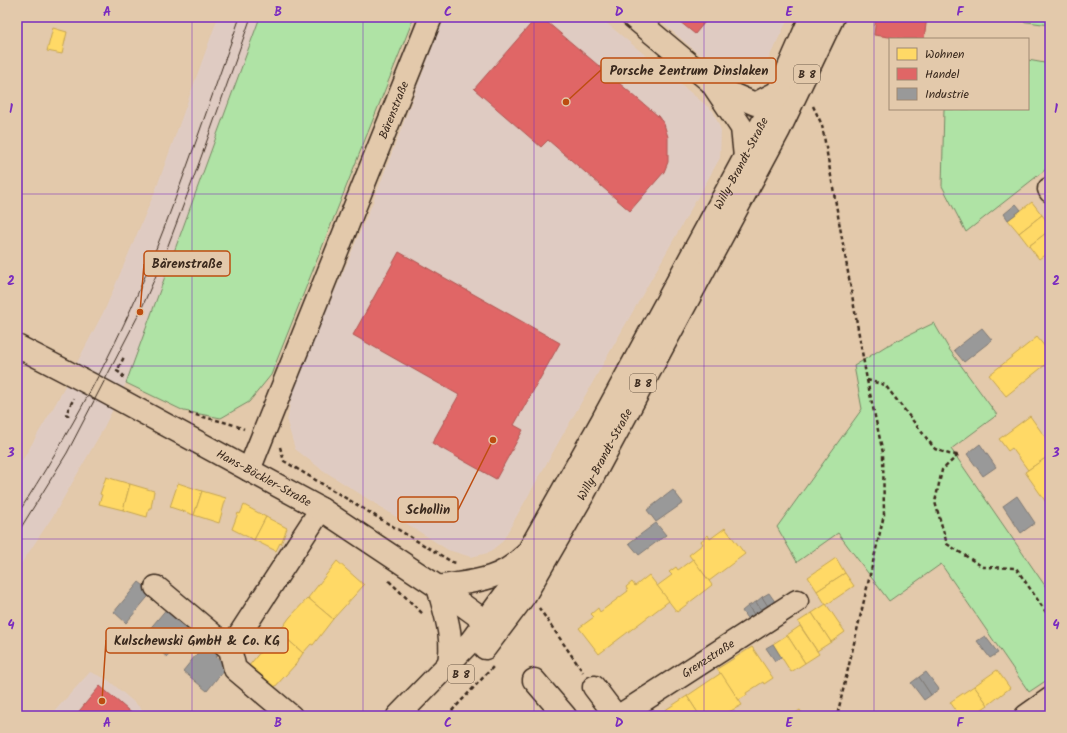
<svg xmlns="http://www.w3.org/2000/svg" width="1067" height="733" font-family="Kalam,sans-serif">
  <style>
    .built { fill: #dfcbc2 }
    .green { fill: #afe3a5; stroke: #758662 }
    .homes { fill: #ffd966; stroke: #c4a450 }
    .shops { fill: #e06666; stroke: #ae5450 }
    .industry { fill: #999; stroke: #7d7874 }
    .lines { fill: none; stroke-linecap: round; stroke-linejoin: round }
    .minor-casing { stroke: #3b2a1e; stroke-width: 25 }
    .major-casing { stroke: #3b2a1e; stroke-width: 25 }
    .path { stroke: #3b2a1e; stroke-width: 2.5; stroke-dasharray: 4 3; stroke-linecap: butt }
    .minor { stroke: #e3c9ab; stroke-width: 22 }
    .major { stroke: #e3c9ab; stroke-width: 22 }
    .tram { stroke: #3b2a1e; stroke-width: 1 }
    .grid { fill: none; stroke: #7b2cbf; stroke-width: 1; stroke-opacity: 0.55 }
    .labels { text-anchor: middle; stroke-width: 4; stroke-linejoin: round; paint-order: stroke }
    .shield { fill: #e3c9ab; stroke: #6d5a48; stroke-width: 1 }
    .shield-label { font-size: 11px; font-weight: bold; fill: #3b2a1e }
    .street-label { font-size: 12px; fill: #3b2a1e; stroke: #e3c9ab }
    .leader { fill: none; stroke: #bd4d10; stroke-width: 1.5 }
    .callout-dot { fill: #bd4d10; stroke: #e3c9ab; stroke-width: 1.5 }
    .callout { fill: #e3c9ab; stroke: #bd4d10; stroke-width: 1.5 }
    .callout-label { font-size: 13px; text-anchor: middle; font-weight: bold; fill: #3b2a1e }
    .neatline { fill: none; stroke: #7b2cbf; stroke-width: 1.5 }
    .grid-label { font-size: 13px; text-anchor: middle; font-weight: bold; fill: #7b2cbf }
  </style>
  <rect width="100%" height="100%" fill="#e3c9ab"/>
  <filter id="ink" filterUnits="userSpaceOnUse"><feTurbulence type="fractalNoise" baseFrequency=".025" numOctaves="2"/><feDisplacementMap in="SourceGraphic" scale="8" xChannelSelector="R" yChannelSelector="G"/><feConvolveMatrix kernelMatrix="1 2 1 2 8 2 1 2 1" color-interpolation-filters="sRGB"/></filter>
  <g filter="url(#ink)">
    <g class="built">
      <path d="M218 17H260L126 383 102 431 55 513 17 570V469L56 403 106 307 156 189Z"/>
      <path d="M444 17H599L713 111 721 130 720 158 502 542 488 553 471 557 448 550 321 469 295 449 287 422 292 391 373 202Z"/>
      <path d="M656 17H789L763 70 734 85Z"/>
      <path d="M90 672 107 679 150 716H50Z"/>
    </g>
    <g class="green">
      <path d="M260 17H414L271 375 249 402 221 418 184 411 126 383Z"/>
      <path d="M1013 17H1050V25L1012 20Z"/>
      <path d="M1028 60 1050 64V166L966 232 942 186 944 109H1028Z"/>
      <path d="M934 323 949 349 997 415 951 449 1050 593V678L1029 692 941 564 889 601 838 533 797 562 777 527 862 409 854 366 886 346Z"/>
    </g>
    <g class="homes">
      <path d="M53 28 67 32 62 54 47 51Z"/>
      <path d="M1032 202 1042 215 1019 233 1008 220Z"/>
      <path d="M1042 215 1050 225V230L1029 246 1019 233Z"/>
      <path d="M1050 230V251L1039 259 1029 246Z"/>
      <path d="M1037 337 1050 353V361L1006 396 989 375Z"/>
      <path d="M1030 416 1050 444V455L1028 470 1012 448 1008 451 999 439Z"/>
      <path d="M1050 455V503L1048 505 1025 472Z"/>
      <path d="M106 477 130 484 123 510 99 504 102 495 100 494Z"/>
      <path d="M178 483 202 491 194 515 170 507Z"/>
      <path d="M130 484 154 491 151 508H149L147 517 123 510Z"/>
      <path d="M202 491 226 498 219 523 194 515Z"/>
      <path d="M244 505 266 517 254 540 232 529 238 513 240 514Z"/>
      <path d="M266 517 287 528 281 544 280 543 276 551 254 540Z"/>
      <path d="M725 528 745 554 709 581 689 555 703 544 701 541 708 535 710 539Z"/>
      <path d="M836 558 845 573 817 591 808 577Z"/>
      <path d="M693 559 712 585 677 612 657 586 672 575 669 572 676 567 678 570Z"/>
      <path d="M337 561 364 585 333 619 308 598Z"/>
      <path d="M845 573 854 586 826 605 817 591Z"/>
      <path d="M649 575 669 601 599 654 579 628 594 617 591 614 598 608 600 612 628 591 626 587 632 582 635 586Z"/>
      <path d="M308 598 333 619 313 645 311 644 303 653 279 632 290 617Z"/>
      <path d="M826 604 845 632 831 642 812 613Z"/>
      <path d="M812 613 831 642 817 651 798 622Z"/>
      <path d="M800 626 819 654 805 663 787 635Z"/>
      <path d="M279 632 303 653 296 664 273 689 248 667 265 646Z"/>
      <path d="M787 635 805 663 791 672 773 644Z"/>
      <path d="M752 647 773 678 764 684 763 682 746 693 747 695 739 700 717 669Z"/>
      <path d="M997 670 1010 688 988 705 974 686Z"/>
      <path d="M721 673 742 705 721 716H700L687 696Z"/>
      <path d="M974 686 988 705 972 716H960L950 702Z"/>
      <path d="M687 696 700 716H656Z"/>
      <path d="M800 710 804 716H791Z"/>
    </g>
    <g class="shops">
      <path d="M537 17H541L658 116 664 124 668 137V162L664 172 630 211 548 140 541 147 474 89Z"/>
      <path d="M674 17H709L695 34Z"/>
      <path d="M876 17H927L924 39H904L874 35Z"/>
      <path d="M399 252 560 343 514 425 523 430 496 479 432 443 459 395 353 335Z"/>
      <path d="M100 686 135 716H75Z"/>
    </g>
    <g class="industry">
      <path d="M1016 204 1021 210 1008 220 1004 214Z"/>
      <path d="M982 328 992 340 964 362 954 350Z"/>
      <path d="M980 444 996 467 983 476 967 454Z"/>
      <path d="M673 490 683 503 656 522 647 510Z"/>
      <path d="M1017 496 1035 523 1021 533 1003 506Z"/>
      <path d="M656 523 666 535 639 555 629 543Z"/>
      <path d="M139 582 152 592 126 623 114 612Z"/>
      <path d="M769 593 778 606 771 611 762 597Z"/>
      <path d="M762 597 771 611 764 615 756 602Z"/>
      <path d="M756 602 764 615 758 620 748 606Z"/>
      <path d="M748 606 758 620 751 624 742 611Z"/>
      <path d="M168 607 192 627 167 657 143 637Z"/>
      <path d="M985 636 998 653 990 658 977 641Z"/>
      <path d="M208 640 221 651 216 657 227 666 207 691 183 671Z"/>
      <path d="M773 644 781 657 775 661 766 648Z"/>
      <path d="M926 672 939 689 931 695 919 677Z"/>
      <path d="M919 677 931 695 924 700 911 683Z"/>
    </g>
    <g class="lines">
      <g class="minor-casing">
        <g id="minor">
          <path d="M633 17 718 88 755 104 778 92"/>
          <path d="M713 85 742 128 745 157"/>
          <path d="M1049 189 1050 191"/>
          <path id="s1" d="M249 470 431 17"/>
          <path d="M156 587 230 649 235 669 291 716"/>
          <path d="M230 649 321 509"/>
          <path d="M534 680 565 716"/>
          <path d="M594 687 616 716"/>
          <path id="s2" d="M619 716 797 601"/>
          <path d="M1026 716 1050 699"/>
        </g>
      </g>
      <g class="major-casing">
        <g id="major">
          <path id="s3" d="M17 346 100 389 321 509 438 587 497 630"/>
          <path d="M438 587C472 581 497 582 523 557"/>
          <path d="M438 587C445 613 455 639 448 667"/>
          <path id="s4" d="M485 648 525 595 583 495 779 130 833 17"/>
          <path id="s5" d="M398 716 471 641 510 588 527 554 602 421 745 157 778 92 811 17"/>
        </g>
      </g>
      <g class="path">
        <path d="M813 106 822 125 867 380 883 453 884 515 837 716"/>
        <path d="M122 378 123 375 117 371 124 357"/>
        <path d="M867 380 885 385 935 449 949 454 958 455"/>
        <path d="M189 413C208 419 226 421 244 429"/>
        <path d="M69 416 66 414 74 398"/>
        <path d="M280 447 284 461 452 562 457 563"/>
        <path d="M958 455 942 470 935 502 947 544 983 567 1016 568 1050 618"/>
        <path d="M389 581 424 615"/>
        <path d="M539 608 583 672"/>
        <path d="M447 716 493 667"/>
      </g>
      <use href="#minor" class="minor"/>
      <use href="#major" class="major"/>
      <g class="tram">
        <path d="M17 515C69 434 117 348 152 259 184 179 211 98 240 17"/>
        <path d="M17 534 67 453 140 312 161 264 194 177 251 17"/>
      </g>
    </g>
  </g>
  <path class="grid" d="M192 17V716M363 17V716M534 17V716M704 17V716M874 17V716M17 194H1050M17 366H1050M17 539H1050"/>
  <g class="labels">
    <g class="shield">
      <rect x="794" y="65" width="26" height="18" rx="3"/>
      <rect x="630" y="374" width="26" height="18" rx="3"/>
      <rect x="448" y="665" width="26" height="18" rx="3"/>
    </g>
    <g class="shield-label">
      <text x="807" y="78">B 8</text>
      <text x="643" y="387">B 8</text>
      <text x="461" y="678">B 8</text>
    </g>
    <g class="street-label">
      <text dy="4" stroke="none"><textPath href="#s1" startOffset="388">Bärenstraße</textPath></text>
      <text dy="4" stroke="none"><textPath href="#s5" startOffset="654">Willy-Brandt-Straße</textPath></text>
      <text dy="4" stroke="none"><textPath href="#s4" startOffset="228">Willy-Brandt-Straße</textPath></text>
      <text dy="4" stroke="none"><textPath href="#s3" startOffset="280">Hans-Böckler-Straße</textPath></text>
      <text dy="4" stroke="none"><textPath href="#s2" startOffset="106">Grenzstraße</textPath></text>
    </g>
  </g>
  <path class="leader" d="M566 102L601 70M140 312L144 264M493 440L458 510M102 701L106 640"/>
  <g class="callout-dot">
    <circle cx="566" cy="102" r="4"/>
    <circle cx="140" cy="312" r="4"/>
    <circle cx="493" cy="440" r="4"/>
    <circle cx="102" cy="701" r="4"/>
  </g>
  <g class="callout">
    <rect x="601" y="58" width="175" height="25" rx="4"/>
    <rect x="144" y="251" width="86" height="25" rx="4"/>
    <rect x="398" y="497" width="60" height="25" rx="4"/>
    <rect x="106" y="628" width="182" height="25" rx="4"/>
  </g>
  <g class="callout-label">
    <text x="689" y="75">Porsche Zentrum Dinslaken</text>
    <text x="187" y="268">Bärenstraße</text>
    <text x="428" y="514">Schollin</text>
    <text x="197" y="645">Kulschewski GmbH &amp; Co. KG</text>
  </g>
  <rect width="1067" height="733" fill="none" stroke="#e3c9ab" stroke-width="44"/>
  <rect x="889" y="38" width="140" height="72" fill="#e3c9ab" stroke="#a08973"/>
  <rect x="897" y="48" width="20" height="12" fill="#ffd966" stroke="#a08973"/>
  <text x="925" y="58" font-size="12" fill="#3b2a1e">Wohnen</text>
  <rect x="897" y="68" width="20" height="12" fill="#e06666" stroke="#a08973"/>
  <text x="925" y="78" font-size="12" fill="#3b2a1e">Handel</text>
  <rect x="897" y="88" width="20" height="12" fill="#999999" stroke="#a08973"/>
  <text x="925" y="98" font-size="12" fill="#3b2a1e">Industrie</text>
  <rect x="22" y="22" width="1023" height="689" class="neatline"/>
  <g class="grid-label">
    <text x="107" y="16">A</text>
    <text x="278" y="16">B</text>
    <text x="448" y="16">C</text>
    <text x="619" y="16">D</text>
    <text x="789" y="16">E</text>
    <text x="960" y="16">F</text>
    <text x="11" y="113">1</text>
    <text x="1056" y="113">1</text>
    <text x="11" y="285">2</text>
    <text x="1056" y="285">2</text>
    <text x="11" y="457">3</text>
    <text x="1056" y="457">3</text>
    <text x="11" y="629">4</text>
    <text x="1056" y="629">4</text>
    <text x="107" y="727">A</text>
    <text x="278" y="727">B</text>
    <text x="448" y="727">C</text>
    <text x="619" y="727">D</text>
    <text x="789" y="727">E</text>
    <text x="960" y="727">F</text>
  </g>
</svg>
